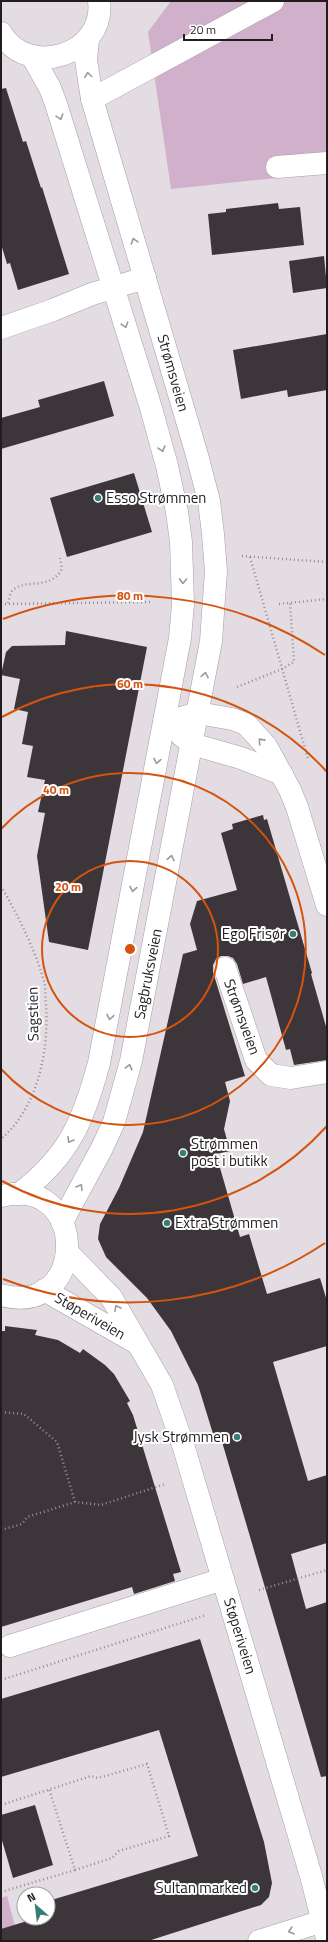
<svg xmlns="http://www.w3.org/2000/svg" width="328" height="1942" font-family="'Titillium Web',sans-serif">
  <style>
    .green { fill: #d0b0ca }
    .building { fill: #3c363b }
    .lines { fill: none; stroke-linecap: round; stroke-linejoin: round }
    .minor-casing { stroke: #a69fa5; stroke-width: 23 }
    .major-casing { stroke: #a69fa5; stroke-width: 23 }
    .path { stroke: #969095; stroke-width: 2.5; stroke-dasharray: 1 3; stroke-linecap: butt }
    .minor { stroke: #fff; stroke-width: 22 }
    .major { stroke: #fff; stroke-width: 22 }
    .oneway { stroke: #9b999a }
    .ring { fill: none; stroke: #d4530e; stroke-width: 2 }
    .poi-dot { fill: #387d73; stroke: #fff; stroke-width: 1.5 }
    .labels { text-anchor: middle; stroke-width: 4; stroke-linejoin: round; paint-order: stroke }
    .street-label { font-size: 15px; fill: #201d1f; stroke: #fff }
    .poi-label { font-size: 15px; fill: #201d1f; stroke: #fff; text-anchor: start }
    .centre { fill: #d4530e; stroke: #fff; stroke-width: 2 }
    .ring-label { font-size: 12px; text-anchor: middle; font-weight: bold; fill: #d4530e; stroke: #fff; stroke-width: 4; stroke-linejoin: round; paint-order: stroke }
  </style>
  <rect width="100%" height="100%" fill="#e3dce2"/>
  <g class="green">
    <path d="M171 1H327V153L276 178 171 189 148 32Z"/>
    <path d="M7 1896 19 1941H1V1898Z"/>
  </g>
  <g class="building">
    <path d="M6 88 23 142 26 141 41 188 42 187 69 274 18 290 10 263 7 264 1 244V89Z"/>
    <path d="M278 203 279 209 300 207 304 245 212 255 208 214 226 212V209Z"/>
    <path d="M324 256 327 288 293 293 289 261Z"/>
    <path d="M327 334V390L288 397 287 390 241 399 233 350Z"/>
    <path d="M104 381 114 416 1 449V418L40 407 38 400Z"/>
    <path d="M134 473 152 532 67 557 50 498Z"/>
    <path d="M66 631 147 647 88 950 49 942 37 856 45 813 38 812 45 780 27 777 33 746 22 744 28 712 14 709 20 679 1 675 6 652 12 646 65 645Z"/>
    <path d="M263 815 264 820 267 819 312 973 311 974 327 1030V1060L294 1065 290 1049 286 1050 266 977 243 984 237 964 233 958 228 956H221L216 959 213 965V972L245 1076 225 1082 230 1101 224 1129 230 1151 216 1154 240 1237 249 1234 267 1294 320 1278 327 1301V1346L273 1362 308 1481 327 1475V1543L291 1554 306 1609 327 1602V1776L321 1777 220 1435 214 1437 198 1385 171 1331 147 1298 106 1257 98 1239 100 1224 119 1188 143 1132 183 954 197 950 190 924 197 901 237 890 221 833 233 829 232 824Z"/>
    <path d="M5 1326 37 1330 35 1335 58 1340 80 1353 83 1349 105 1365 114 1374 130 1401 127 1403 133 1415 181 1572 173 1574 175 1581 134 1594 132 1587 1 1627V1331H5Z"/>
    <path d="M200 1639 264 1842 272 1883 269 1897 261 1905 148 1941H1V1929L37 1918H48V1901L198 1856 159 1730 1 1777V1699Z"/>
    <path d="M35 1805 53 1865 13 1878 1 1837V1815Z"/>
  </g>
  <g class="lines">
    <g class="minor-casing">
      <g id="minor">
        <path d="M92 99 273 1"/>
        <path d="M277 167 327 163"/>
        <path d="M1 328 53 310 92 294 145 278"/>
        <path d="M225 968 256 1060 271 1075 291 1078 327 1072"/>
        <path d="M68 1253 111 1297 162 1385 184 1448 311 1876 327 1938"/>
        <path d="M44 1290 135 1342"/>
        <path d="M10 1646 223 1579"/>
        <path d="M259 1941 323 1921"/>
      </g>
    </g>
    <g class="major-casing">
      <g id="major">
        <path d="M1 33C28 79 106 55 99 1"/>
        <path d="M164 723 198 713 232 719 246 724 266 746 290 790 297 807 327 905"/>
        <path d="M181 735 192 744 241 758 282 774"/>
        <path d="M19 1194C69 1156 83 1122 99 1063L180 638 183 604 181 542 177 512 167 466 151 408 56 104 50 88 32 56"/>
        <path d="M1 1196C89 1173 89 1319 1 1295"/>
        <path d="M62 1222 102 1148 114 1122 131 1061 211 641 216 571 213 534 209 501 197 455 92 99 86 60 88 39"/>
      </g>
    </g>
    <g class="path">
      <path d="M242 556 327 562"/>
      <path d="M250 557 308 759"/>
      <path d="M8 603C9 599 10 592 14 589 27 579 51 590 62 569L60 558"/>
      <path d="M1 604 152 602"/>
      <path d="M279 604 327 599"/>
      <path d="M237 687 282 669 294 662 290 602"/>
      <path d="M1 886C18 916 34 947 44 981 46 988 45 997 46 1005 49 1052 38 1107 1 1139"/>
      <path d="M1 1412 24 1414 57 1442 75 1502"/>
      <path d="M1 1530 22 1524 27 1517 75 1502 101 1505 165 1484"/>
      <path d="M259 1590 327 1570"/>
      <path d="M1 1680 206 1615"/>
      <path d="M1 1805 91 1776 98 1778 147 1764 169 1836 119 1851 112 1858 75 1870 49 1789"/>
      <path d="M1 1892 75 1870"/>
    </g>
    <use href="#minor" class="minor"/>
    <use href="#major" class="major"/>
  </g>
  <defs><path id="oneway-chevron" d="M-2-3.5L2.5 0L-2 3.5" fill="none" stroke-width="1.6" stroke-linecap="round" stroke-linejoin="round"/></defs>
  <g class="oneway">
    <use href="#oneway-chevron" transform="translate(88 75) rotate(-98)"/>
    <use href="#oneway-chevron" transform="translate(60 117) rotate(72)"/>
    <use href="#oneway-chevron" transform="translate(134 241) rotate(-107)"/>
    <use href="#oneway-chevron" transform="translate(125 325) rotate(73)"/>
    <use href="#oneway-chevron" transform="translate(162 449) rotate(74)"/>
    <use href="#oneway-chevron" transform="translate(183 581) rotate(91)"/>
    <use href="#oneway-chevron" transform="translate(205 675) rotate(-80)"/>
    <use href="#oneway-chevron" transform="translate(261 741) rotate(-132)"/>
    <use href="#oneway-chevron" transform="translate(157 761) rotate(101)"/>
    <use href="#oneway-chevron" transform="translate(171 858) rotate(-79)"/>
    <use href="#oneway-chevron" transform="translate(133 889) rotate(100)"/>
    <use href="#oneway-chevron" transform="translate(110 1017) rotate(100)"/>
    <use href="#oneway-chevron" transform="translate(129 1067) rotate(-75)"/>
    <use href="#oneway-chevron" transform="translate(70 1140) rotate(120)"/>
    <use href="#oneway-chevron" transform="translate(80 1187) rotate(-59)"/>
    <use href="#oneway-chevron" transform="translate(117 1308) rotate(-119)"/>
    <use href="#oneway-chevron" transform="translate(291 1931) rotate(163)"/>
  </g>
  <g class="ring">
    <circle cx="130" cy="949" r="88"/>
    <path d="M1 829A176 176 0 1 1 1 1069"/>
    <path d="M327 1126A265 265 0 0 1 2 1181M2 717A265 265 0 0 1 327 772"/>
    <path d="M325 1243A353 353 0 0 1 3 1279M3 619A353 353 0 0 1 325 655"/>
  </g>
  <g class="poi-dot">
    <circle cx="98" cy="498" r="4"/>
    <circle cx="293" cy="934" r="4"/>
    <circle cx="183" cy="1153" r="4"/>
    <circle cx="167" cy="1223" r="4"/>
    <circle cx="237" cy="1437" r="4"/>
    <circle cx="255" cy="1888" r="4"/>
  </g>
  <g class="labels">
    <g class="street-label">
      <text transform="translate(173 373) rotate(74)" y="5">Strømsveien</text>
      <text transform="translate(148 974) rotate(-79)" y="5">Sagbruksveien</text>
      <text transform="translate(33 1014) rotate(-91)" y="5">Sagstien</text>
      <text transform="translate(242 1017) rotate(70)" y="5">Strømsveien</text>
      <text transform="translate(90 1316) rotate(30)" y="5">Støperiveien</text>
      <text transform="translate(240 1636) rotate(73)" y="5">Støperiveien</text>
    </g>
    <g class="poi-label">
      <text x="106" y="503">Esso Strømmen</text>
      <text x="285" y="939" text-anchor="end">Ego Frisør</text>
      <text x="191" y="1149">Strømmen<tspan x="191" dy="17">post i butikk</tspan></text>
      <text x="175" y="1228">Extra Strømmen</text>
      <text x="229" y="1442" text-anchor="end">Jysk Strømmen</text>
      <text x="247" y="1893" text-anchor="end">Sultan marked</text>
    </g>
  </g>
  <circle cx="130" cy="949" r="6" class="centre"/>
  <g class="ring-label">
    <text x="130" y="600">80 m</text>
    <text x="130" y="688">60 m</text>
    <text x="56" y="794">40 m</text>
    <text x="68" y="891">20 m</text>
  </g>
  <rect width="328" height="1942" fill="none" stroke="#201d1f" stroke-width="4"/>
  <g transform="translate(36 1906) rotate(332)"><circle r="19" fill="#ffffff" stroke="#a6a5a5"/>
  <path d="M0-3L7 15L0 10L-7 15Z" fill="#387d73"/>
  <text y="-6" font-size="11" font-weight="bold" text-anchor="middle" fill="#201d1f">N</text>
  </g>
  <path d="M184 34v6h88v-6" fill="none" stroke="#201d1f" stroke-width="2"/>
  <text x="190" y="34" font-size="12" fill="#201d1f" stroke="#ffffff" stroke-width="3" paint-order="stroke">20 m</text>
</svg>
